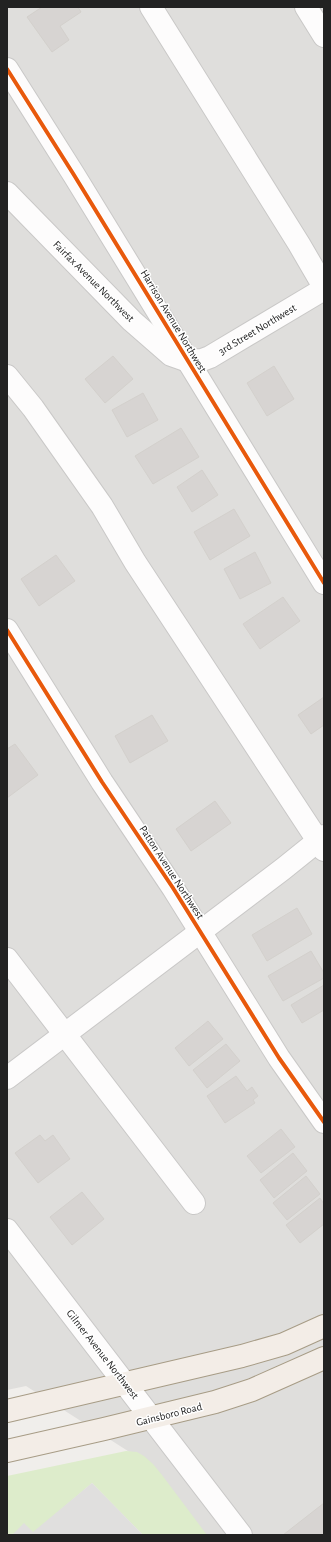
<svg xmlns="http://www.w3.org/2000/svg" width="331" height="1542" font-family="'Alegreya Sans',sans-serif">
  <style>
    .residential { fill: #dfdedc }
    .grass { fill: #ddeccb }
    .parking { fill: #e0dfde }
    .building { fill: #d7d4d2; stroke: #d3d0cc }
    .lines { fill: none; stroke-linecap: round; stroke-linejoin: round }
    .minor-casing { stroke: #c9c8c7; stroke-width: 24 }
    .major-casing { stroke: #a79c86; stroke-width: 24 }
    .minor { stroke: #fdfcfc; stroke-width: 22 }
    .major { stroke: #f3ede7; stroke-width: 22 }
    .cycleway-casing { stroke: #fff; stroke-width: 6 }
    .cycleway { stroke: #e8590c; stroke-width: 4 }
    .labels { text-anchor: middle; stroke-width: 3; stroke-linejoin: round; paint-order: stroke }
    .street-label { font-size: 11px; fill: #222; stroke: #fff }
  </style>
  <rect width="100%" height="100%" fill="#f0eeeb"/>
  <path class="residential" d="M7 7H324V1535H201L142 1460 26 1386 7 1390Z"/>
  <path class="grass" d="M126 1451 137 1452 144 1456 153 1464 162 1475 207 1535H143L92 1483 33 1533 7 1534V1476Z"/>
  <path class="parking" d="M92 1483 143 1535H7H12L24 1523 33 1532Z"/>
  <g class="building">
    <path d="M42 7H78L81 12 60 26 69 40 52 52 27 17Z"/>
    <path d="M113 356 133 379 105 403 85 379Z"/>
    <path d="M274 366 294 399 267 416 247 383Z"/>
    <path d="M143 393 158 420 127 437 112 410Z"/>
    <path d="M181 428 199 457 153 484 135 456Z"/>
    <path d="M202 470 218 495 192 512 177 487Z"/>
    <path d="M234 509 250 536 210 560 194 532Z"/>
    <path d="M255 552 271 583 240 599 224 569Z"/>
    <path d="M56 555 75 581 39 606 21 579Z"/>
    <path d="M283 597 300 621 260 649 243 624Z"/>
    <path d="M324 697V725L311 734 298 715Z"/>
    <path d="M152 715 168 741 130 763 115 736Z"/>
    <path d="M15 744 38 775 7 798V749Z"/>
    <path d="M215 801 231 823 191 851 176 829Z"/>
    <path d="M297 908 312 934 267 961 252 935Z"/>
    <path d="M311 951 324 973V978L283 1001 268 976Z"/>
    <path d="M324 985V1010L302 1023 291 1005Z"/>
    <path d="M208 1021 223 1039 189 1066 175 1048Z"/>
    <path d="M226 1044 240 1061 207 1088 193 1070Z"/>
    <path d="M236 1076 247 1091 252 1087 258 1096 253 1100 255 1103 225 1123 207 1096Z"/>
    <path d="M281 1129 295 1147 261 1173 247 1156Z"/>
    <path d="M40 1135 45 1141 53 1135 70 1159 38 1183 15 1153Z"/>
    <path d="M293 1153 307 1171 274 1198 260 1180Z"/>
    <path d="M306 1176 320 1194 287 1220 273 1203Z"/>
    <path d="M82 1192 104 1219 72 1245 50 1217Z"/>
    <path d="M320 1198 324 1204V1224L300 1243 286 1225Z"/>
    <path d="M324 1503V1535H283Z"/>
  </g>
  <g class="lines">
    <g class="minor-casing">
      <g id="minor">
        <path d="M151 7 299 244 324 287"/>
        <path d="M306 7 324 36"/>
        <path d="M7 69 74 175 324 583"/>
        <path d="M7 193 132 321 171 355 188 361 202 360 210 357 324 289"/>
        <path d="M7 376 33 408 102 506 135 562 324 850"/>
        <path d="M7 630 102 782 173 888 279 1058 324 1122"/>
        <path d="M7 959 194 1203"/>
        <path d="M7 1078 283 869 324 836"/>
        <path d="M7 1230 241 1535"/>
      </g>
    </g>
    <g class="major-casing">
      <g id="major">
        <path d="M7 1411 242 1356 284 1344 324 1326"/>
        <path d="M7 1451 104 1429 215 1402 252 1390 324 1358"/>
      </g>
    </g>
    <use href="#minor" class="minor"/>
    <use href="#major" class="major"/>
    <g class="cycleway-casing">
      <g id="cycleway">
        <path d="M7 69 74 175 324 583"/>
        <path d="M7 630 102 782 173 888 279 1058 324 1122"/>
      </g>
    </g>
    <use href="#cycleway" class="cycleway"/>
  </g>
  <g class="labels">
    <g class="street-label">
      <text transform="translate(94 281) rotate(45)" y="4">Fairfax Avenue Northwest</text>
      <text transform="translate(174 321) rotate(59)" y="4">Harrison Avenue Northwest</text>
      <text transform="translate(257 329) rotate(-31)" y="4">3rd Street Northwest</text>
      <text transform="translate(172 872) rotate(57)" y="4">Patton Avenue Northwest</text>
      <text transform="translate(103 1354) rotate(52)" y="4">Gilmer Avenue Northwest</text>
      <text transform="translate(169 1414) rotate(-14)" y="4">Gainsboro Road</text>
    </g>
  </g>
  <rect width="331" height="1542" fill="none" stroke="#222222" stroke-width="16"/>
</svg>
